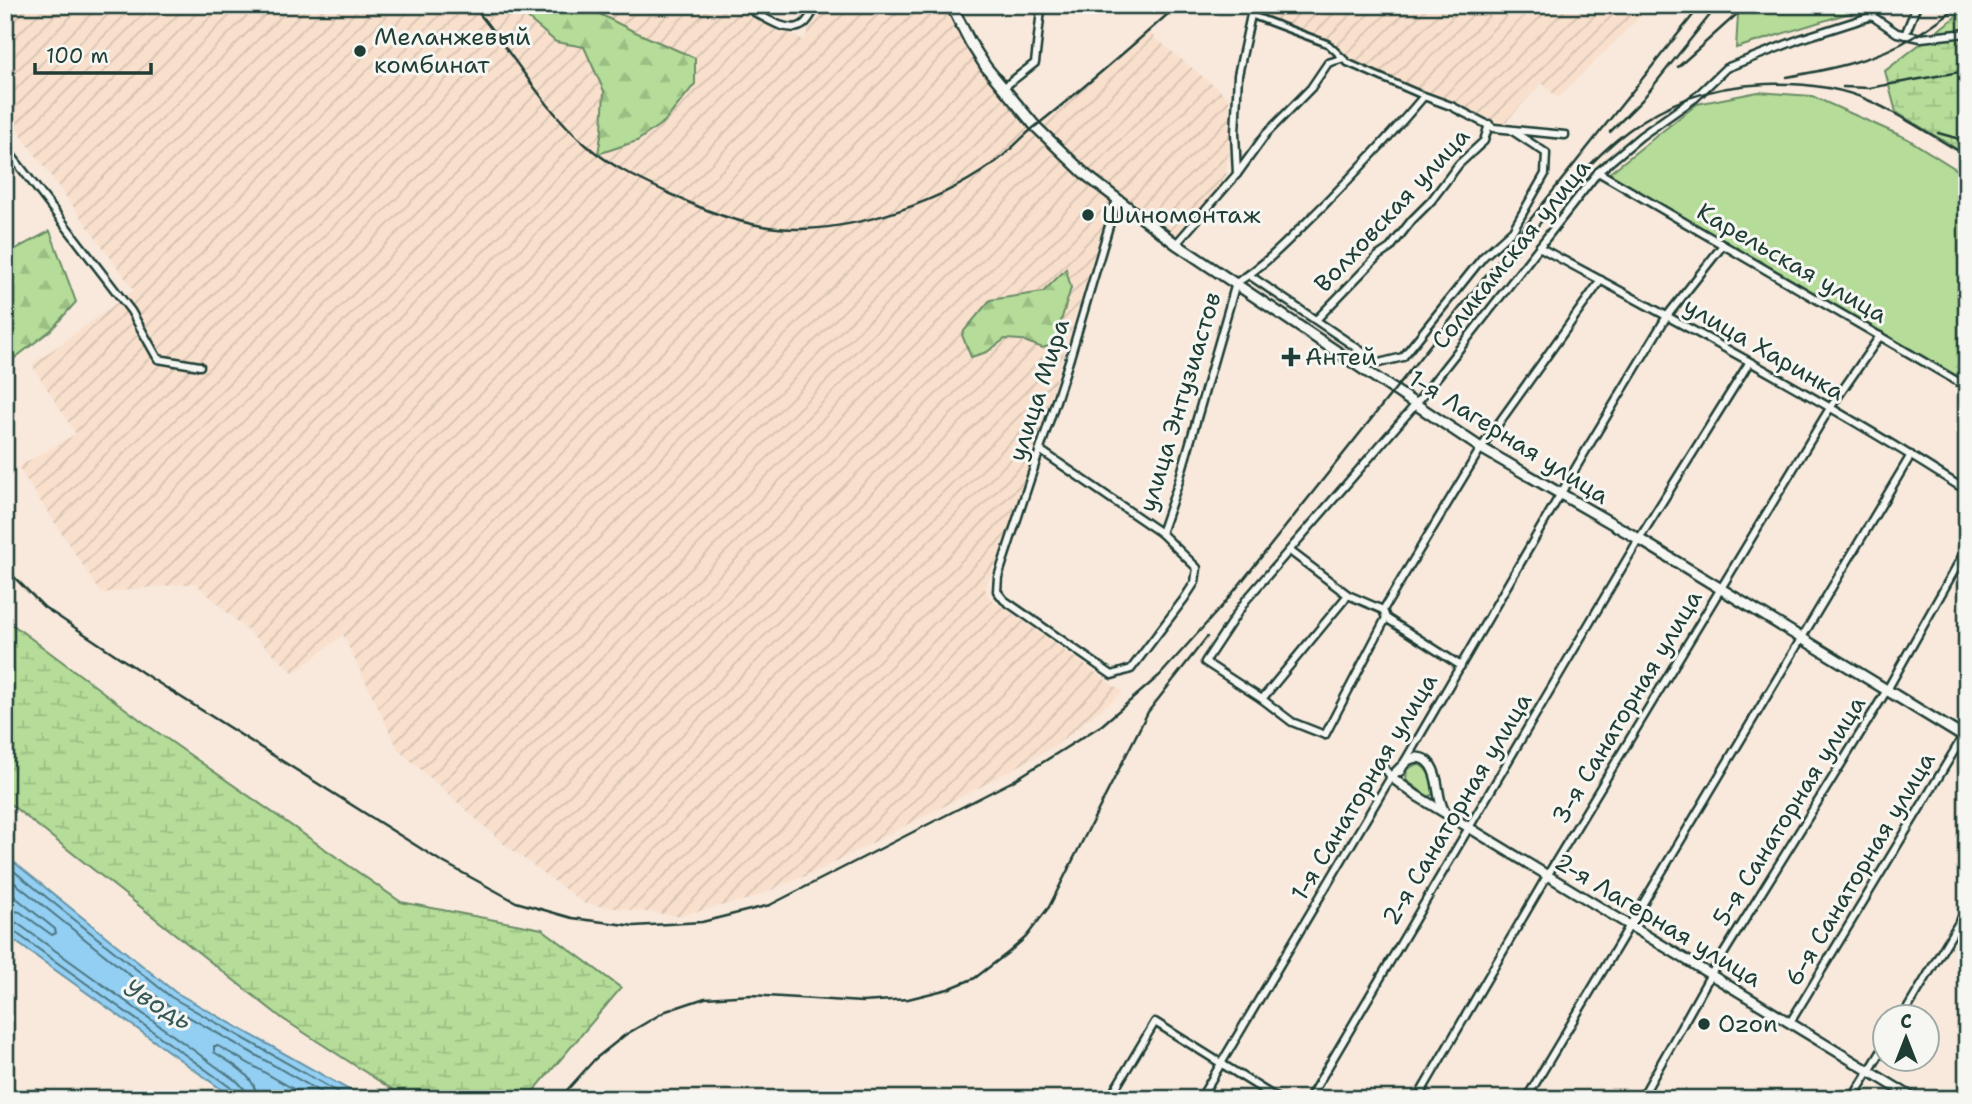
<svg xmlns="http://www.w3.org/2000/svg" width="1972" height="1104" font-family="'Shantell Sans',sans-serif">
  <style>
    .industrial { fill: url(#industrial-furrows) }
    .green { fill: #b5dc98; stroke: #6a8c66; stroke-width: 2 }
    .forest { fill: url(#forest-firs); stroke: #6a8c66; stroke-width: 2 }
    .wetland { fill: url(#wetland-marsh); stroke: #6a8c66; stroke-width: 2 }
    .water { fill: #93cef3; stroke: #6594a7; stroke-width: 2 }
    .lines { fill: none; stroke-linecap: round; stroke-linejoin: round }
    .shore { stroke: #4d7780; stroke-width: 2 }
    .pedestrian-casing { stroke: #1f3d34; stroke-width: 10 }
    .minor-casing { stroke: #1f3d34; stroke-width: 11 }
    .tertiary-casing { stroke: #1f3d34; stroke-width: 13 }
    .secondary-casing { stroke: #1f3d34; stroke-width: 14 }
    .pedestrian { stroke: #f6f6f2; stroke-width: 4.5 }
    .minor { stroke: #f6f6f2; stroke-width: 6 }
    .tertiary { stroke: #f6f6f2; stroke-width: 8 }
    .secondary { stroke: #f6f6f2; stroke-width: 9 }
    .rail { stroke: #1f3d34; stroke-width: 2.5 }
    .poi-dot { fill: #1f3d34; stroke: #f6f6f2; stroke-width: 2.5 }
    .labels { text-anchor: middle; stroke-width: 6; stroke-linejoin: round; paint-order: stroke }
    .poi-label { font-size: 24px; fill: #1f3d34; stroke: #f6f6f2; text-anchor: start }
    .street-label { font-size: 24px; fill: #1f3d34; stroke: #f6f6f2 }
    .water-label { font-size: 26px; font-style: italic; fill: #365a5a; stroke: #f6f6f2 }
  </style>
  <defs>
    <pattern id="industrial-furrows" width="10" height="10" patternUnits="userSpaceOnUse" patternTransform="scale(1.75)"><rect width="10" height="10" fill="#f9e0cd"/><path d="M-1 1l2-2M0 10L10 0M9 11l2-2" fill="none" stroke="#d5c1b1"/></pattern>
    <pattern id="forest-firs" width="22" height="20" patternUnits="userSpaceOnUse" patternTransform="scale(1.75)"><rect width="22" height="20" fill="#b5dc98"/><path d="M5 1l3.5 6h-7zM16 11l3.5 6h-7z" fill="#9bbe84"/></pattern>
    <pattern id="wetland-marsh" width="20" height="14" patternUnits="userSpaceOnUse" patternTransform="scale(1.75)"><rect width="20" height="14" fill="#b5dc98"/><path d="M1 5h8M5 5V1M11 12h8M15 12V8" fill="none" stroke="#9bbe84"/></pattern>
  </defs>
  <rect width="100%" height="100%" fill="#f8e9dc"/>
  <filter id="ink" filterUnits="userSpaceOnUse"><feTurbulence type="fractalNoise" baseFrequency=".0143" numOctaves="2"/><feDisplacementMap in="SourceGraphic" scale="14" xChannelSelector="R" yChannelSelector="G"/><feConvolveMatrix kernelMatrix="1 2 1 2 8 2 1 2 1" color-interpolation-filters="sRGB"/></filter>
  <g filter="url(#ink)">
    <g class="industrial">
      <path d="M5 5H737L803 40 825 5H944L949 17 977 64 1008 102 1054 151 1111 201 1012 521 985 589 990 598 1123 692 1052 748 956 800 819 870 750 899 678 916 585 904 504 844 398 749 343 635 294 673 195 583 101 593 18 467 76 434 32 365 134 290 5 113Z"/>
      <path d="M1256 5H1652L1558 98 1542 83 1502 126 1491 124 1385 74 1337 56 1326 43 1254 14Z"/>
      <path d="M1149 33 1229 98 1230 142 1226 176 1217 191 1178 239 1107 186 1040 126Z"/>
    </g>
    <g class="green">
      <path d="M1736 5H1875L1736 48 1738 15 1732 10Z"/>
      <path d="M1758 92 1812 96 1906 138 1967 176V384L1607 175 1697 104Z"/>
      <path d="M1417 764C1429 767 1435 784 1432 795L1428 797 1406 780 1407 769Z"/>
    </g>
    <g class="forest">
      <path d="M512 5H582L633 31 695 58V84L665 121 637 141 598 154 602 130 604 91 584 47 556 42Z"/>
      <path d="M50 231 76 302 51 330 11 361 5 369V243L10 252Z"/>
      <path d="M1066 269 1071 288 1054 344 1043 348 1021 340 1005 339 987 352 971 357 962 335 964 331 990 300 1043 292Z"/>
    </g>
    <g class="wetland">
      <path d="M1967 8V155L1896 112 1885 71Z"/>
      <path d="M5 619 150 727 401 902 542 929 621 988 527 1099H407L283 1019 5 800Z"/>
    </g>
    <path class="water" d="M5 855 175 992 365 1099H235L5 934Z"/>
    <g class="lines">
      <g class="shore">
        <path d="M5 864 171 997 350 1099"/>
        <path d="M5 875 166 1004 333 1099"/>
        <path d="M5 889 55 929 56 933 52 935 20 912 5 909"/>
        <path d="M5 920 17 923 239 1083 245 1090 247 1099"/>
        <path d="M5 929 12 930 234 1090 238 1099"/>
        <path d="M257 1099C256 1075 232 1064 214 1052V1046H218L311 1099"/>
      </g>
      <g class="pedestrian-casing">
        <path id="pedestrian" d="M1251 15 1328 44 1348 63 1424 96"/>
      </g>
      <g class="minor-casing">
        <g id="minor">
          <path d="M743 5C758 13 788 37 804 24 810 19 813 11 817 5"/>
          <path d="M1905 35 1917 5"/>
          <path d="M1003 88 1035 63 1041 10 1044 5"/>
          <path d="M5 147 131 311 158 359 200 366"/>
          <path d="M1598 172 1967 387"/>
          <path d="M1237 174 1235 133 1238 75 1251 15"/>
          <path d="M1176 244 1237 174 1266 134 1311 88 1328 63 1341 59"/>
          <path d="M1539 247C1683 325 1829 402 1967 491"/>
          <path d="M1249 275 1379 363 1403 357 1483 257 1513 230 1545 174 1546 153 1511 130"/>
          <path d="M1316 320 1378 256 1390 248 1412 220 1431 201 1459 164 1484 141 1489 124"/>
          <path d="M1040 450 1161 533 1197 568 1195 582 1184 599 1131 669 1112 675 1004 600 997 591 998 577 1069 361 1117 199"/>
          <path d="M1161 533 1178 484 1236 283C1269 263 1297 231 1325 204 1359 169 1392 134 1424 96L1451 106 1494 128 1565 135"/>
          <path d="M1290 551 1348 595 1383 610 1386 618 1461 666"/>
          <path d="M1383 610 1481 448 1601 280"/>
          <path d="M1386 618 1325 735 1292 722 1262 699 1205 662 1246 600 1416 404 1598 172 1641 136 1695 98 1726 68 1800 39 1872 16 1897 33 1921 38 1967 33"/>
          <path d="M1262 699 1348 595"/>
          <path d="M1405 761 1585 452 1667 316 1723 245"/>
          <path d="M1903 1016 1967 909"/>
          <path d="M1791 1021 1967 730"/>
          <path d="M33 1099 37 1094"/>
          <path d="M1109 1099 1155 1022 1278 1099"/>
          <path d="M1200 1099 1391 777 1385 769"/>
          <path d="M1309 1099 1639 539 1749 363"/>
          <path d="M1417 1099 1547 876 1830 408 1880 336"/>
          <path d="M1526 1099 1911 455"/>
          <path d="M1641 1099 1711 974 1887 690 1967 548"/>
          <path d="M1852 1099 1884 1047"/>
        </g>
      </g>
      <g class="tertiary-casing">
        <g id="tertiary">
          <path d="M1401 767 1391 777 1417 796 1915 1099"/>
          <path d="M1400 771C1405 757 1422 752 1431 766 1440 780 1436 797 1444 811"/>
        </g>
      </g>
      <g class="secondary-casing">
        <g id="secondary">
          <path d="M951 5 970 42 986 67 1035 126 1086 175 1176 244 1481 448 1639 539 1967 739"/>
          <path d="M1961 1099 1967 1089"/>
        </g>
      </g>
      <use href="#pedestrian" class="pedestrian"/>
      <use href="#minor" class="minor"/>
      <use href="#tertiary" class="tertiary"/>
      <use href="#secondary" class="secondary"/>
      <g class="rail">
        <path d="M472 5C512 51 540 105 586 145 613 168 645 182 677 197 704 210 733 221 762 226 835 239 934 206 993 164 1009 153 1021 137 1037 125 1085 87 1132 46 1178 5"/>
        <path d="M1678 67 1747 5"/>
        <path d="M1787 77C1832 69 1876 60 1915 36 1931 27 1945 16 1960 5"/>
        <path d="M1843 87 1869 88 1965 71"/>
        <path d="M1610 132 1642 100 1718 5"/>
        <path d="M1938 133 1967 141"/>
        <path d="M1508 263C1584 170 1634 89 1766 84 1802 83 1837 86 1870 101 1904 116 1935 138 1967 156"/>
        <path d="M5 568 44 607 149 677 439 860 516 902 572 918 634 926 702 922 770 905 1013 781 1102 725 1160 675 1223 605 1701 5"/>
        <path d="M559 1099 595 1059 625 1035 666 1011 705 998 751 995 862 1002 908 999 948 989 975 978 1009 952 1026 937 1049 907 1148 712 1207 637"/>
      </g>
    </g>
  </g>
  <g class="poi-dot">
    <circle cx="360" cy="51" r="7"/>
    <circle cx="1088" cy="215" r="7"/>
    <path d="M1287.5 346.5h7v7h7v7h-7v7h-7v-7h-7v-7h7z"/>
    <circle cx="1704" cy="1024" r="7"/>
  </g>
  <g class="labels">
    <g class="poi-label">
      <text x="374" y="45">Меланжевый<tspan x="374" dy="28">комбинат</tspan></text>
      <text x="1102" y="223">Шиномонтаж</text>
      <text x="1305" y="365">Антей</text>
      <text x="1718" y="1032">Ozon</text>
    </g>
    <g class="street-label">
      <text transform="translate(1392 210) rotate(-47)" y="8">Волховская улица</text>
      <text transform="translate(1511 254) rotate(-51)" y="8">Соликамская улица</text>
      <text transform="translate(1792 263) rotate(30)" y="8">Карельская улица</text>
      <text transform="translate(1764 349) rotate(30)" y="8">улица Харинка</text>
      <text transform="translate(1039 390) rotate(-72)" y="8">улица Мира</text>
      <text transform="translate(1180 402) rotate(-73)" y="8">улица Энтузиастов</text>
      <text transform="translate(1509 437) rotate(32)" y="8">1-я Лагерная улица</text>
      <text transform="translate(1627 707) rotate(-59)" y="8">3-я Санаторная улица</text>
      <text transform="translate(1364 787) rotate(-59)" y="8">1-я Санаторная улица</text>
      <text transform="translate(1457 809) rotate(-59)" y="8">2-я Санаторная улица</text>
      <text transform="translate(1789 811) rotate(-58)" y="8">5-я Санаторная улица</text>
      <text transform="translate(1860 869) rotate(-59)" y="8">6-я Санаторная улица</text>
      <text transform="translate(1658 920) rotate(31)" y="8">2-я Лагерная улица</text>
    </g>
    <g class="water-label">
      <text transform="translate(158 1004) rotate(31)" y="9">Уводь</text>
    </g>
  </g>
  <rect width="1972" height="1104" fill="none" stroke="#f6f6f2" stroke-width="28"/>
  <rect x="14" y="14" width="1944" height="1076" fill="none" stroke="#1f3d34" stroke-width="2.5" filter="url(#ink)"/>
  <g transform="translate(1906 1038)"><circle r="33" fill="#f6f6f2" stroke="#a0aca6" stroke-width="2"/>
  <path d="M0-5L12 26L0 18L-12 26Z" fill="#1f3d34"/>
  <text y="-10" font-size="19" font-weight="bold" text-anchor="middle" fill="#1f3d34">С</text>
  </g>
  <path d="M35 63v10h116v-10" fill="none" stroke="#1f3d34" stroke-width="3.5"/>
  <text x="46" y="63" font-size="21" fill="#1f3d34" stroke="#f6f6f2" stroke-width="5" paint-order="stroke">100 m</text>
</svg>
